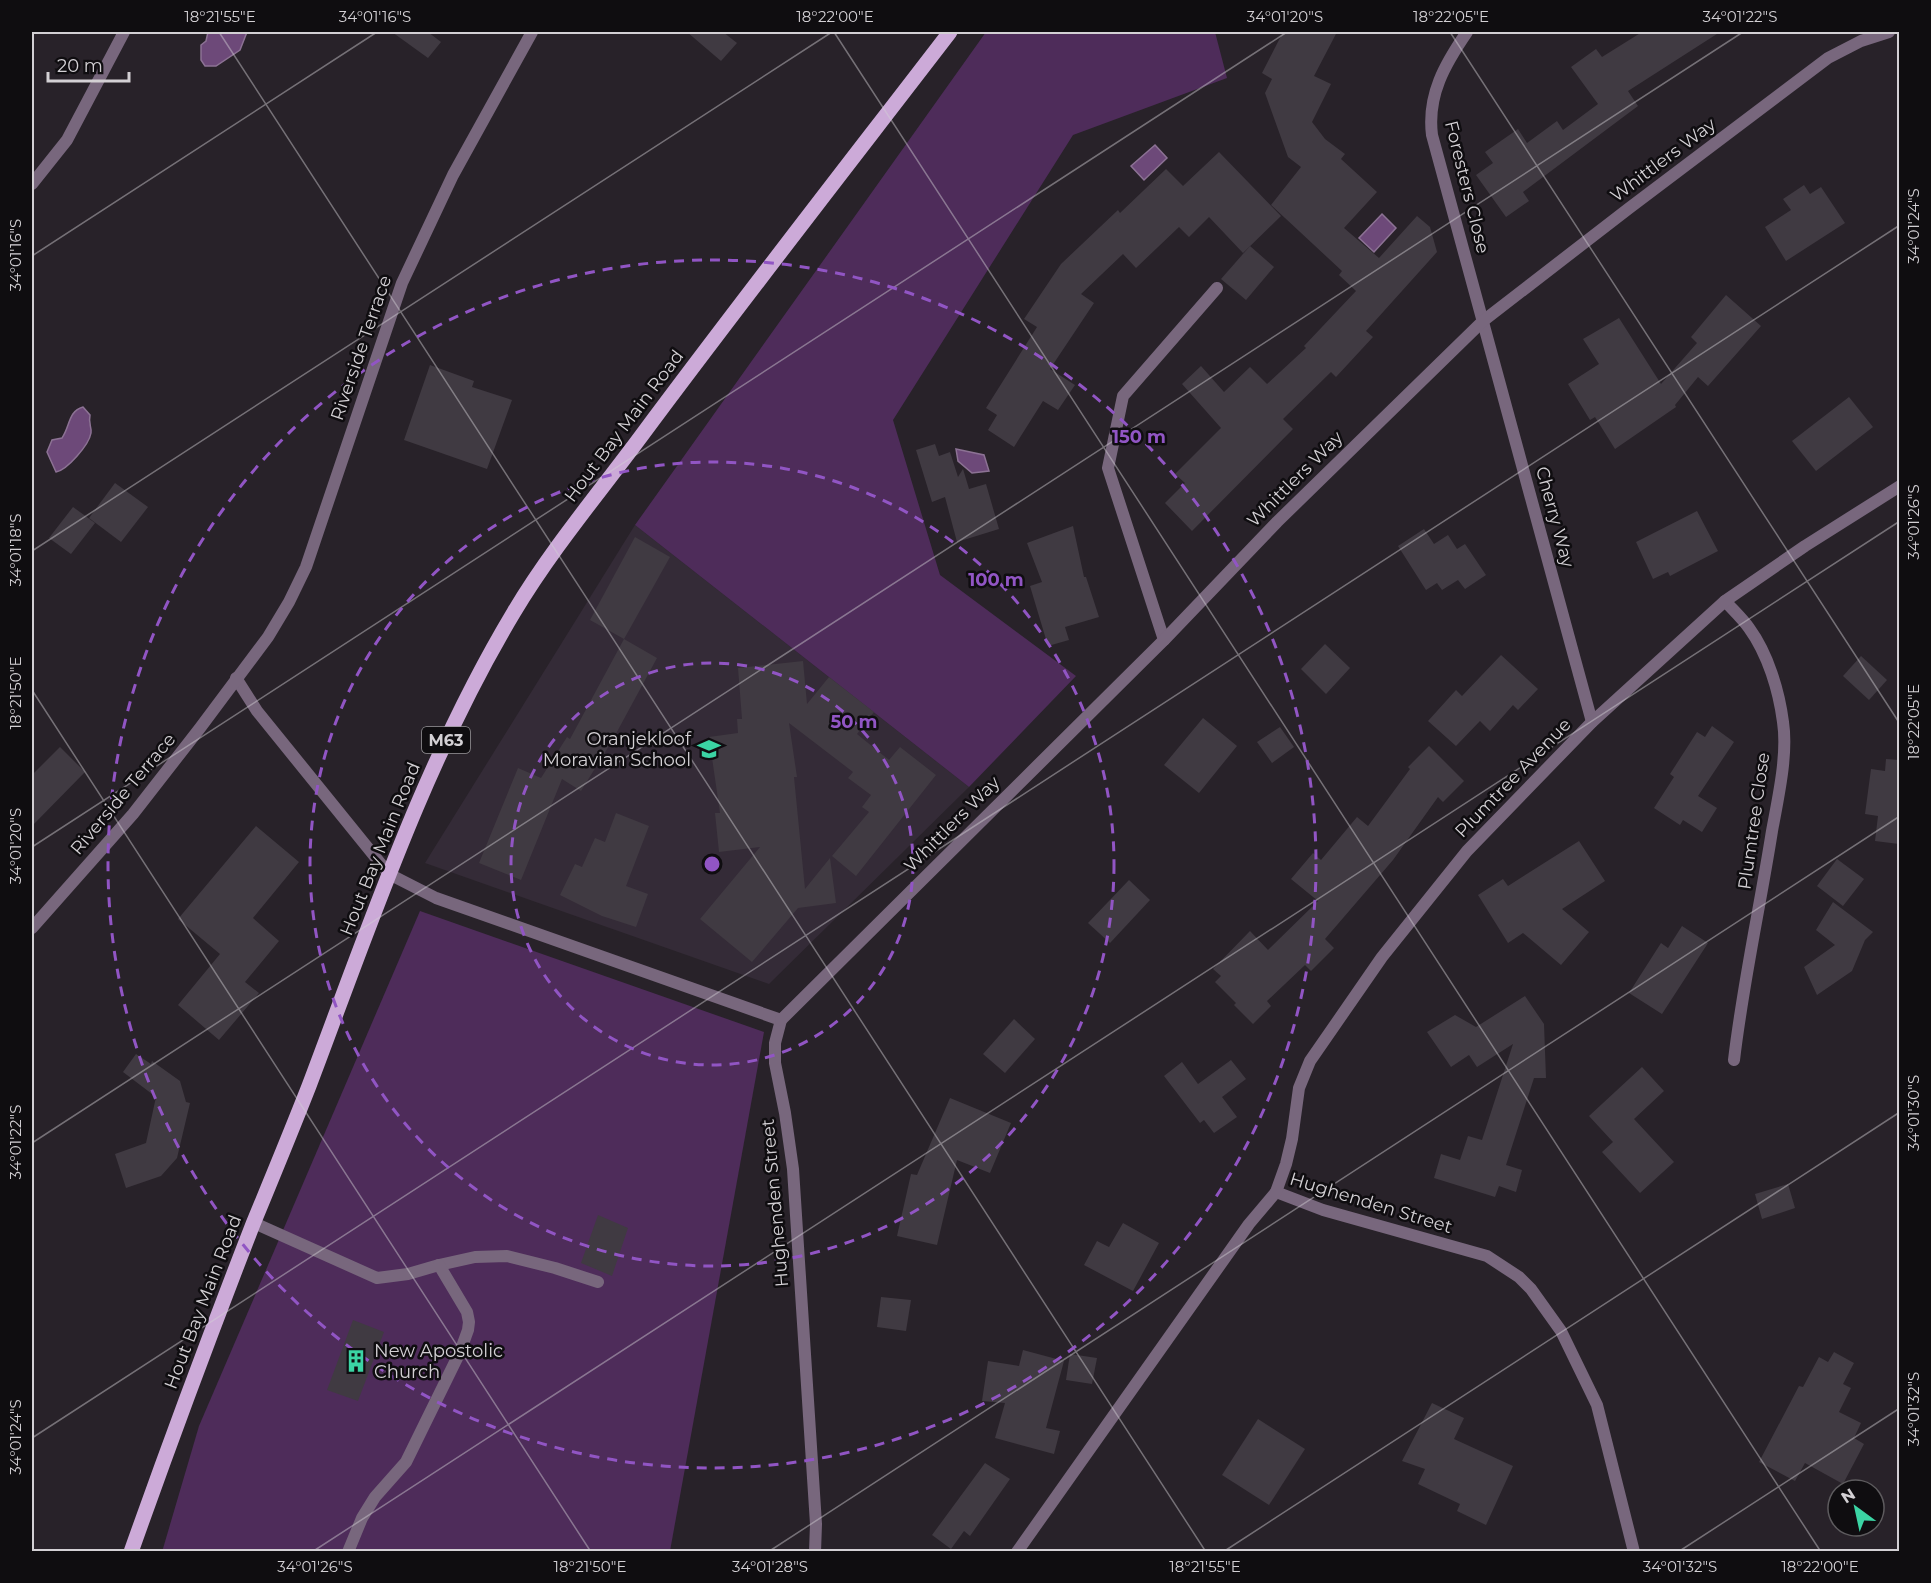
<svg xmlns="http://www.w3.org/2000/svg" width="1931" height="1583" font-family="Montserrat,sans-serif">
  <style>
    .built { fill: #342b37 }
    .green { fill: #4e2c5a }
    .water { fill: #6d4979; stroke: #8c7294; stroke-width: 1.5 }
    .building { fill: #403a42 }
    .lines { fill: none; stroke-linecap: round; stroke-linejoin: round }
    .service { stroke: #78677d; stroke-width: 12 }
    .minor { stroke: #78677d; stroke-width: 12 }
    .primary { stroke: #ccaad8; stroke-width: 15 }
    .ticks { fill: none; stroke: #d3d0d4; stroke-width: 1.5; stroke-opacity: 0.45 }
    .ring { fill: none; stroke: #9155c4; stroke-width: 3; stroke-dasharray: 10 8 }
    .labels { text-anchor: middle; stroke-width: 5; stroke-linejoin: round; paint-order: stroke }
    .shield { fill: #0f0d10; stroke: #989699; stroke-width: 1.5 }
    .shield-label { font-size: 16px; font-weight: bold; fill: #d3d0d4 }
    .street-label { font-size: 18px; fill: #d3d0d4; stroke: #0f0d10 }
    .poi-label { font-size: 18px; fill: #d3d0d4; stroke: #0f0d10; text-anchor: end }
    .centre { fill: #9155c4; stroke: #0f0d10; stroke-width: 3 }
    .ring-label { font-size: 18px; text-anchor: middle; font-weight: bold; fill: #9155c4; stroke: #0f0d10; stroke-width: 5; stroke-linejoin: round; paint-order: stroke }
    .neatline { fill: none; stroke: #d3d0d4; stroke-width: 2 }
    .ticks-label { font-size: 15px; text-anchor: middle; fill: #d3d0d4 }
  </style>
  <rect width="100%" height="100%" fill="#282229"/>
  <path class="built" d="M635 525 969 787 769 984 425 863Z"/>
  <g class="green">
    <path d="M986 32H1215L1227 78 1073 135 893 420 940 575 1076 676 969 787 635 525Z"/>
    <path d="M420 911 764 1032 670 1551 162 1552 199 1426Z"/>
  </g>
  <g class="water">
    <path d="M208 32H247L240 50 216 66H205L201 60V45L206 41Z"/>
    <path d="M1155 145 1167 158 1144 180 1131 166Z"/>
    <path d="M1382 214 1396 228 1374 252 1359 238Z"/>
    <path d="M83 407 90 415C88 424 92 427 91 433 89 445 67 470 56 472L47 452 52 440 62 438C70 427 68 411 83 407Z"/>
    <path d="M956 449 984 455 989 471 972 473 958 461Z"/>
  </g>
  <g class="building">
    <path d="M392 32H428L441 42 428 58Z"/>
    <path d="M687 32H723L737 43 721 61Z"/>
    <path d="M1283 32H1337L1314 76 1331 84 1312 122 1325 139 1345 154 1341 159 1377 192 1344 228 1379 258 1417 216 1430 227 1437 252 1366 331 1373 337 1336 377 1331 372 1283 419 1293 429 1192 531 1165 503 1185 483 1175 474 1221 428 1182 384 1201 366 1224 392 1250 367 1267 384 1306 348 1304 346 1356 291 1339 275 1342 271 1271 205 1301 167 1288 157 1265 93 1272 79 1262 73Z"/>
    <path d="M1642 32H1720L1628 91 1638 106 1523 192 1529 201 1506 217 1476 175 1493 163 1485 152 1518 129 1527 143 1557 121 1563 130 1598 104 1571 67 1596 49 1602 57Z"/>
    <path d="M1219 152 1281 216 1243 253 1209 217 1189 237 1179 227 1136 268 1123 254 1081 294 1094 303 1050 369 1075 385 1058 410 1043 401 1014 447 988 430 997 415 986 408 1037 327 1024 319 1061 264 1118 210 1120 213 1166 169 1183 186Z"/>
    <path d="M1804 185 1810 194 1821 187 1845 223 1786 261 1765 227 1791 210 1783 199Z"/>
    <path d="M1250 246 1274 267 1246 300 1221 279Z"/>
    <path d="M1726 295 1761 326 1708 386 1698 377 1675 405 1676 407 1615 449 1595 417 1590 420 1568 384 1599 364 1583 339 1619 318 1661 384 1697 343 1691 337Z"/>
    <path d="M430 365 474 381 472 387 512 400 487 469 404 440Z"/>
    <path d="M1849 397 1873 427 1816 471 1792 441Z"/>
    <path d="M935 444 939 456 950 452 958 477 963 469 969 489 986 484 999 529 957 542 945 497 932 502 916 450Z"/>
    <path d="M115 483 148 507 121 542 89 518Z"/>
    <path d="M73 507 95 523 71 554 49 538Z"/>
    <path d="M1697 511 1718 551 1670 576 1668 572 1653 579 1636 542Z"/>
    <path d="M1073 526 1084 577H1086L1099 617 1065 627 1069 640 1048 646 1030 586 1042 582 1027 543Z"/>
    <path d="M1424 529 1434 544 1448 535 1457 549 1465 544 1486 575 1465 589 1458 580 1442 590 1437 583 1426 590 1398 546Z"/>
    <path d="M635 537 670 557 624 639 590 620Z"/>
    <path d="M624 639 657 658 612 741 581 791 562 779 521 880 479 863 518 768 541 778 567 737 570 739Z"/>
    <path d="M1325 644 1350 668 1326 694 1301 669Z"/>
    <path d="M1501 655 1538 689 1518 710 1513 705 1490 731 1480 721 1456 746 1428 721 1456 690 1462 696Z"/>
    <path d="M1861 656 1887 680 1869 700 1843 676Z"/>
    <path d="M803 661 807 704 829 677 874 712 857 734 889 760 900 747 936 775 856 876 832 856 869 812 862 807 871 795 848 778 853 772 789 723 797 777H794L805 889 830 858 836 903 798 908 752 962 700 919 760 847 719 852 715 813H720L709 737 738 733 737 719H742L738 668Z"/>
    <path d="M1203 718 1237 746 1199 793 1164 765Z"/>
    <path d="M1712 726 1734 742 1698 796 1717 808 1702 832 1683 820 1680 825 1654 808 1674 777 1670 774 1697 732 1705 737Z"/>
    <path d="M1280 727 1294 747 1272 763 1257 742Z"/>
    <path d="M1429 746 1464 781 1443 802 1438 797 1393 860 1325 939 1334 948 1311 971 1305 965 1267 1001 1271 1006 1253 1024 1234 1005 1236 1003 1215 982 1221 976 1213 969 1250 931 1268 950 1318 901 1291 879 1313 853 1321 860 1357 817 1368 826 1410 769 1408 767Z"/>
    <path d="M60 747 85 772 32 826V775Z"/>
    <path d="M1886 759 1899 760V844L1875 841 1878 816 1865 814 1871 769 1885 771Z"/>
    <path d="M616 813 649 826 626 886 648 894 636 927 602 916 560 895 575 864 582 867 595 838 605 842Z"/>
    <path d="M256 826 299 862 253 918 279 941 245 982 259 993 219 1040 178 1005 220 954 178 919Z"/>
    <path d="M1579 841 1605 881 1562 909 1589 932 1561 965 1523 933 1508 943 1478 895 1503 879 1508 886Z"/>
    <path d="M1837 859 1864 879 1843 906 1817 886Z"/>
    <path d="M1129 880 1150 900 1110 943 1088 923Z"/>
    <path d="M1833 902 1873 932 1865 940 1852 971 1817 995 1804 967 1835 945 1816 930Z"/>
    <path d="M1682 926 1708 943 1662 1014 1629 993 1661 943 1668 948Z"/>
    <path d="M1525 996 1544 1024 1546 1078H1534L1506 1165 1522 1170 1516 1192 1499 1186 1495 1197 1434 1178 1441 1154 1460 1160 1468 1136 1482 1140 1513 1044 1477 1067 1469 1055 1451 1067 1427 1032 1455 1015 1476 1027Z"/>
    <path d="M1014 1019 1035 1039 1005 1073 983 1054Z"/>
    <path d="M136 1054 151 1064 152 1061 180 1081 186 1102 190 1103 177 1158 161 1176 126 1188 115 1154 146 1143 156 1097 123 1072Z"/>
    <path d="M1231 1060 1246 1079 1222 1097 1237 1117 1214 1133 1204 1120 1200 1123 1164 1076 1182 1062 1198 1084Z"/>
    <path d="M1642 1067 1664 1091 1634 1119 1674 1162 1640 1193 1602 1152 1613 1142 1589 1116Z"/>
    <path d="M950 1098 1011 1123 990 1173 957 1160 937 1245 897 1236 911 1174 917 1175Z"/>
    <path d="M1788 1184 1795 1208 1762 1219 1755 1194Z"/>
    <path d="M598 1215 628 1228 612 1276 581 1263Z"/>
    <path d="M1123 1223 1159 1243 1133 1291 1084 1265 1097 1241 1109 1247Z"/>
    <path d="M881 1297 911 1300 906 1331 877 1327Z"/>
    <path d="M353 1320 384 1332 358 1401 327 1390Z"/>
    <path d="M1023 1350 1064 1361 1046 1428 1060 1431 1054 1454 995 1438 1005 1403 982 1401 988 1361 1019 1366Z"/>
    <path d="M1834 1352 1854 1363 1843 1384 1851 1388 1839 1412 1861 1423 1854 1438 1864 1444 1843 1484 1805 1463 1795 1481 1759 1462 1799 1386 1803 1387 1819 1357 1828 1362Z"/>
    <path d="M1070 1354 1097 1358 1092 1384 1066 1380Z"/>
    <path d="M1432 1403 1464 1418 1454 1439 1513 1466 1486 1525 1457 1511 1460 1504 1418 1484 1425 1469 1402 1461Z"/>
    <path d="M1258 1419 1305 1449 1269 1505 1222 1475Z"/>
    <path d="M985 1463 1010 1479 970 1536 964 1531 951 1549 932 1535Z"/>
  </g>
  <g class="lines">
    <g class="service">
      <path d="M254 1223 377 1278 408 1274 439 1265 475 1257 507 1256 555 1268 598 1282"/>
      <path d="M348 1552 362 1518 375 1497 406 1462 460 1352 468 1330 469 1322 467 1312 439 1265"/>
    </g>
    <g class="minor">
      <path d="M1467 32C1445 64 1427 95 1432 135L1592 722"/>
      <path d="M32 184 67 140 124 32"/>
      <path d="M1725 601C1733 610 1742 618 1749 628 1768 654 1779 691 1783 722 1788 755 1778 798 1772 831 1760 907 1743 983 1734 1060"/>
      <path d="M1164 640 1108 468 1123 396 1217 288"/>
      <path d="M236 678 257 711 389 874 436 898 781 1020 775 1043V1063L785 1113 793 1169 816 1524 815 1552"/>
      <path d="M32 928 133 814 200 728 268 637 289 602 306 567 402 283 453 175 532 32"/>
      <path d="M781 1020 1164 640 1277 522 1483 321 1628 209 1828 58 1861 41 1889 32"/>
      <path d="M1276 1192 1323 1210 1487 1256 1519 1277 1531 1289 1561 1331 1597 1405 1634 1552"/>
      <path d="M1017 1552 1249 1224 1276 1192 1286 1164 1292 1139 1299 1088 1310 1061 1382 957 1467 851 1592 722 1725 601 1805 546 1900 486"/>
    </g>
    <path class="primary" d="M131 1552C170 1442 211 1332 253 1224 272 1178 291 1132 309 1086 370 925 425 760 514 612 551 550 599 493 642 435 743 299 847 166 950 32"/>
  </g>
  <path class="ticks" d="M219 32 1206 1552M834 32 1821 1552M1450 32 1900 724M32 256 377 32M32 551 832 32M32 690 591 1552M32 847 1287 32M32 1143 1743 32M32 1438 1900 225M312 1552 1900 521M768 1552 1900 816M1223 1552 1900 1112M1678 1552 1900 1408"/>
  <g class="ring">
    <circle cx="712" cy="864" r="201"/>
    <circle cx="712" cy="864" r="402"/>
    <circle cx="712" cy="864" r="604"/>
  </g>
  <defs>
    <g id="school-bare" transform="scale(1.8)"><path d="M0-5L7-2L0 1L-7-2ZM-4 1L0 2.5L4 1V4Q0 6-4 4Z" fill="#3bd4a4" stroke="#0f0d10" stroke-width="2.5" paint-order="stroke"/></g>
    <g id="building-bare" transform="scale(1.8)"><path d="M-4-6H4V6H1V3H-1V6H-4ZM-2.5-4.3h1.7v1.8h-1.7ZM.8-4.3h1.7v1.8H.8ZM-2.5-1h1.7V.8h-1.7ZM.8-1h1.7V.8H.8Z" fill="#3bd4a4" stroke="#0f0d10" stroke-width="2.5" paint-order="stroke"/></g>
  </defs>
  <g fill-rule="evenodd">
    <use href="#school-bare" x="709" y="749"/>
    <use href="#building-bare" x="356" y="1361"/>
  </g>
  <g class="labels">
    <rect class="shield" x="422" y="727" width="48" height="26" rx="4.5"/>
    <g class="shield-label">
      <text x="446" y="746">M63</text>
    </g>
    <g class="street-label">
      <text transform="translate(1663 160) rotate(-37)" y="6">Whittlers Way</text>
      <text transform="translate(1467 187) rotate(76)" y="6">Foresters Close</text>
      <text transform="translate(361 348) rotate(-71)" y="6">Riverside Terrace</text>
      <text transform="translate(624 426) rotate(-53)" y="6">Hout Bay Main Road</text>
      <text transform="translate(1295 479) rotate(-45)" y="6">Whittlers Way</text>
      <text transform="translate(1555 517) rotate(75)" y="6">Cherry Way</text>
      <text transform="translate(1513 778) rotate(-46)" y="6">Plumtree Avenue</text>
      <text transform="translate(123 794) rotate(-50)" y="6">Riverside Terrace</text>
      <text transform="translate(1754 821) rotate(-82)" y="6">Plumtree Close</text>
      <text transform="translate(952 824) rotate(-45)" y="6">Whittlers Way</text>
      <text transform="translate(380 849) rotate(-68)" y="6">Hout Bay Main Road</text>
      <text transform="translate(775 1203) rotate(-95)" y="6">Hughenden Street</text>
      <text transform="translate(1371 1203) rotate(17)" y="6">Hughenden Street</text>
      <text transform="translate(203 1302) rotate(-69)" y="6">Hout Bay Main Road</text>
    </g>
    <g class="poi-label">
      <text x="691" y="745">Oranjekloof<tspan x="691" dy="21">Moravian School</tspan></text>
      <text x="374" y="1357" text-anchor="start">New Apostolic<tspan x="374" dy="21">Church</tspan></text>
    </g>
  </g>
  <circle cx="712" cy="864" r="9" class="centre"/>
  <g class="ring-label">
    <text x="1139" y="443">150 m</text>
    <text x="996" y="586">100 m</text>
    <text x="854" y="728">50 m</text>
  </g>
  <rect width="1931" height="1583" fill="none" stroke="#0f0d10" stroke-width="66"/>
  <g transform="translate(1856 1508) rotate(327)"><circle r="28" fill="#0f0d10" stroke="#5d5b5e" stroke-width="1.5"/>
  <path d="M0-4.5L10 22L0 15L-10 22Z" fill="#3bd4a4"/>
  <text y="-9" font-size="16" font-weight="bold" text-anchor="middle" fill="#d3d0d4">N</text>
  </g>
  <path d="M48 72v9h81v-9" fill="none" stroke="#d3d0d4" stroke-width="3"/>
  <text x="57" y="72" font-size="18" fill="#d3d0d4" stroke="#0f0d10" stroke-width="4.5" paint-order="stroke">20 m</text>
  <rect x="33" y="33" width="1865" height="1517" class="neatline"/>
  <g class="ticks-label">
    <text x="220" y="22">18°21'55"E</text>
    <text x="375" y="22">34°01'16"S</text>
    <text x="835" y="22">18°22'00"E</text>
    <text x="1285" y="22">34°01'20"S</text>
    <text x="1451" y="22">18°22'05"E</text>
    <text x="1740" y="22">34°01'22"S</text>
    <text transform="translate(1914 226) rotate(-90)" y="5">34°01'24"S</text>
    <text transform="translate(16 255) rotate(-90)" y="5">34°01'16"S</text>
    <text transform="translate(1914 522) rotate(-90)" y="5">34°01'26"S</text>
    <text transform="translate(16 550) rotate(-90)" y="5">34°01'18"S</text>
    <text transform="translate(16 693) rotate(-90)" y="5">18°21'50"E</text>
    <text transform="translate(1914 722) rotate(-90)" y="5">18°22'05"E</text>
    <text transform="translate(16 846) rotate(-90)" y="5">34°01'20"S</text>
    <text transform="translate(1914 1113) rotate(-90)" y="5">34°01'30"S</text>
    <text transform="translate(16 1142) rotate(-90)" y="5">34°01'22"S</text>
    <text transform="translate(1914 1409) rotate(-90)" y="5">34°01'32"S</text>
    <text transform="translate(16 1437) rotate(-90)" y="5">34°01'24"S</text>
    <text x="315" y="1572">34°01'26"S</text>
    <text x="590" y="1572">18°21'50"E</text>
    <text x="770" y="1572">34°01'28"S</text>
    <text x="1205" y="1572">18°21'55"E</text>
    <text x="1680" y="1572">34°01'32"S</text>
    <text x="1820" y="1572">18°22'00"E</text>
  </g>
</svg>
